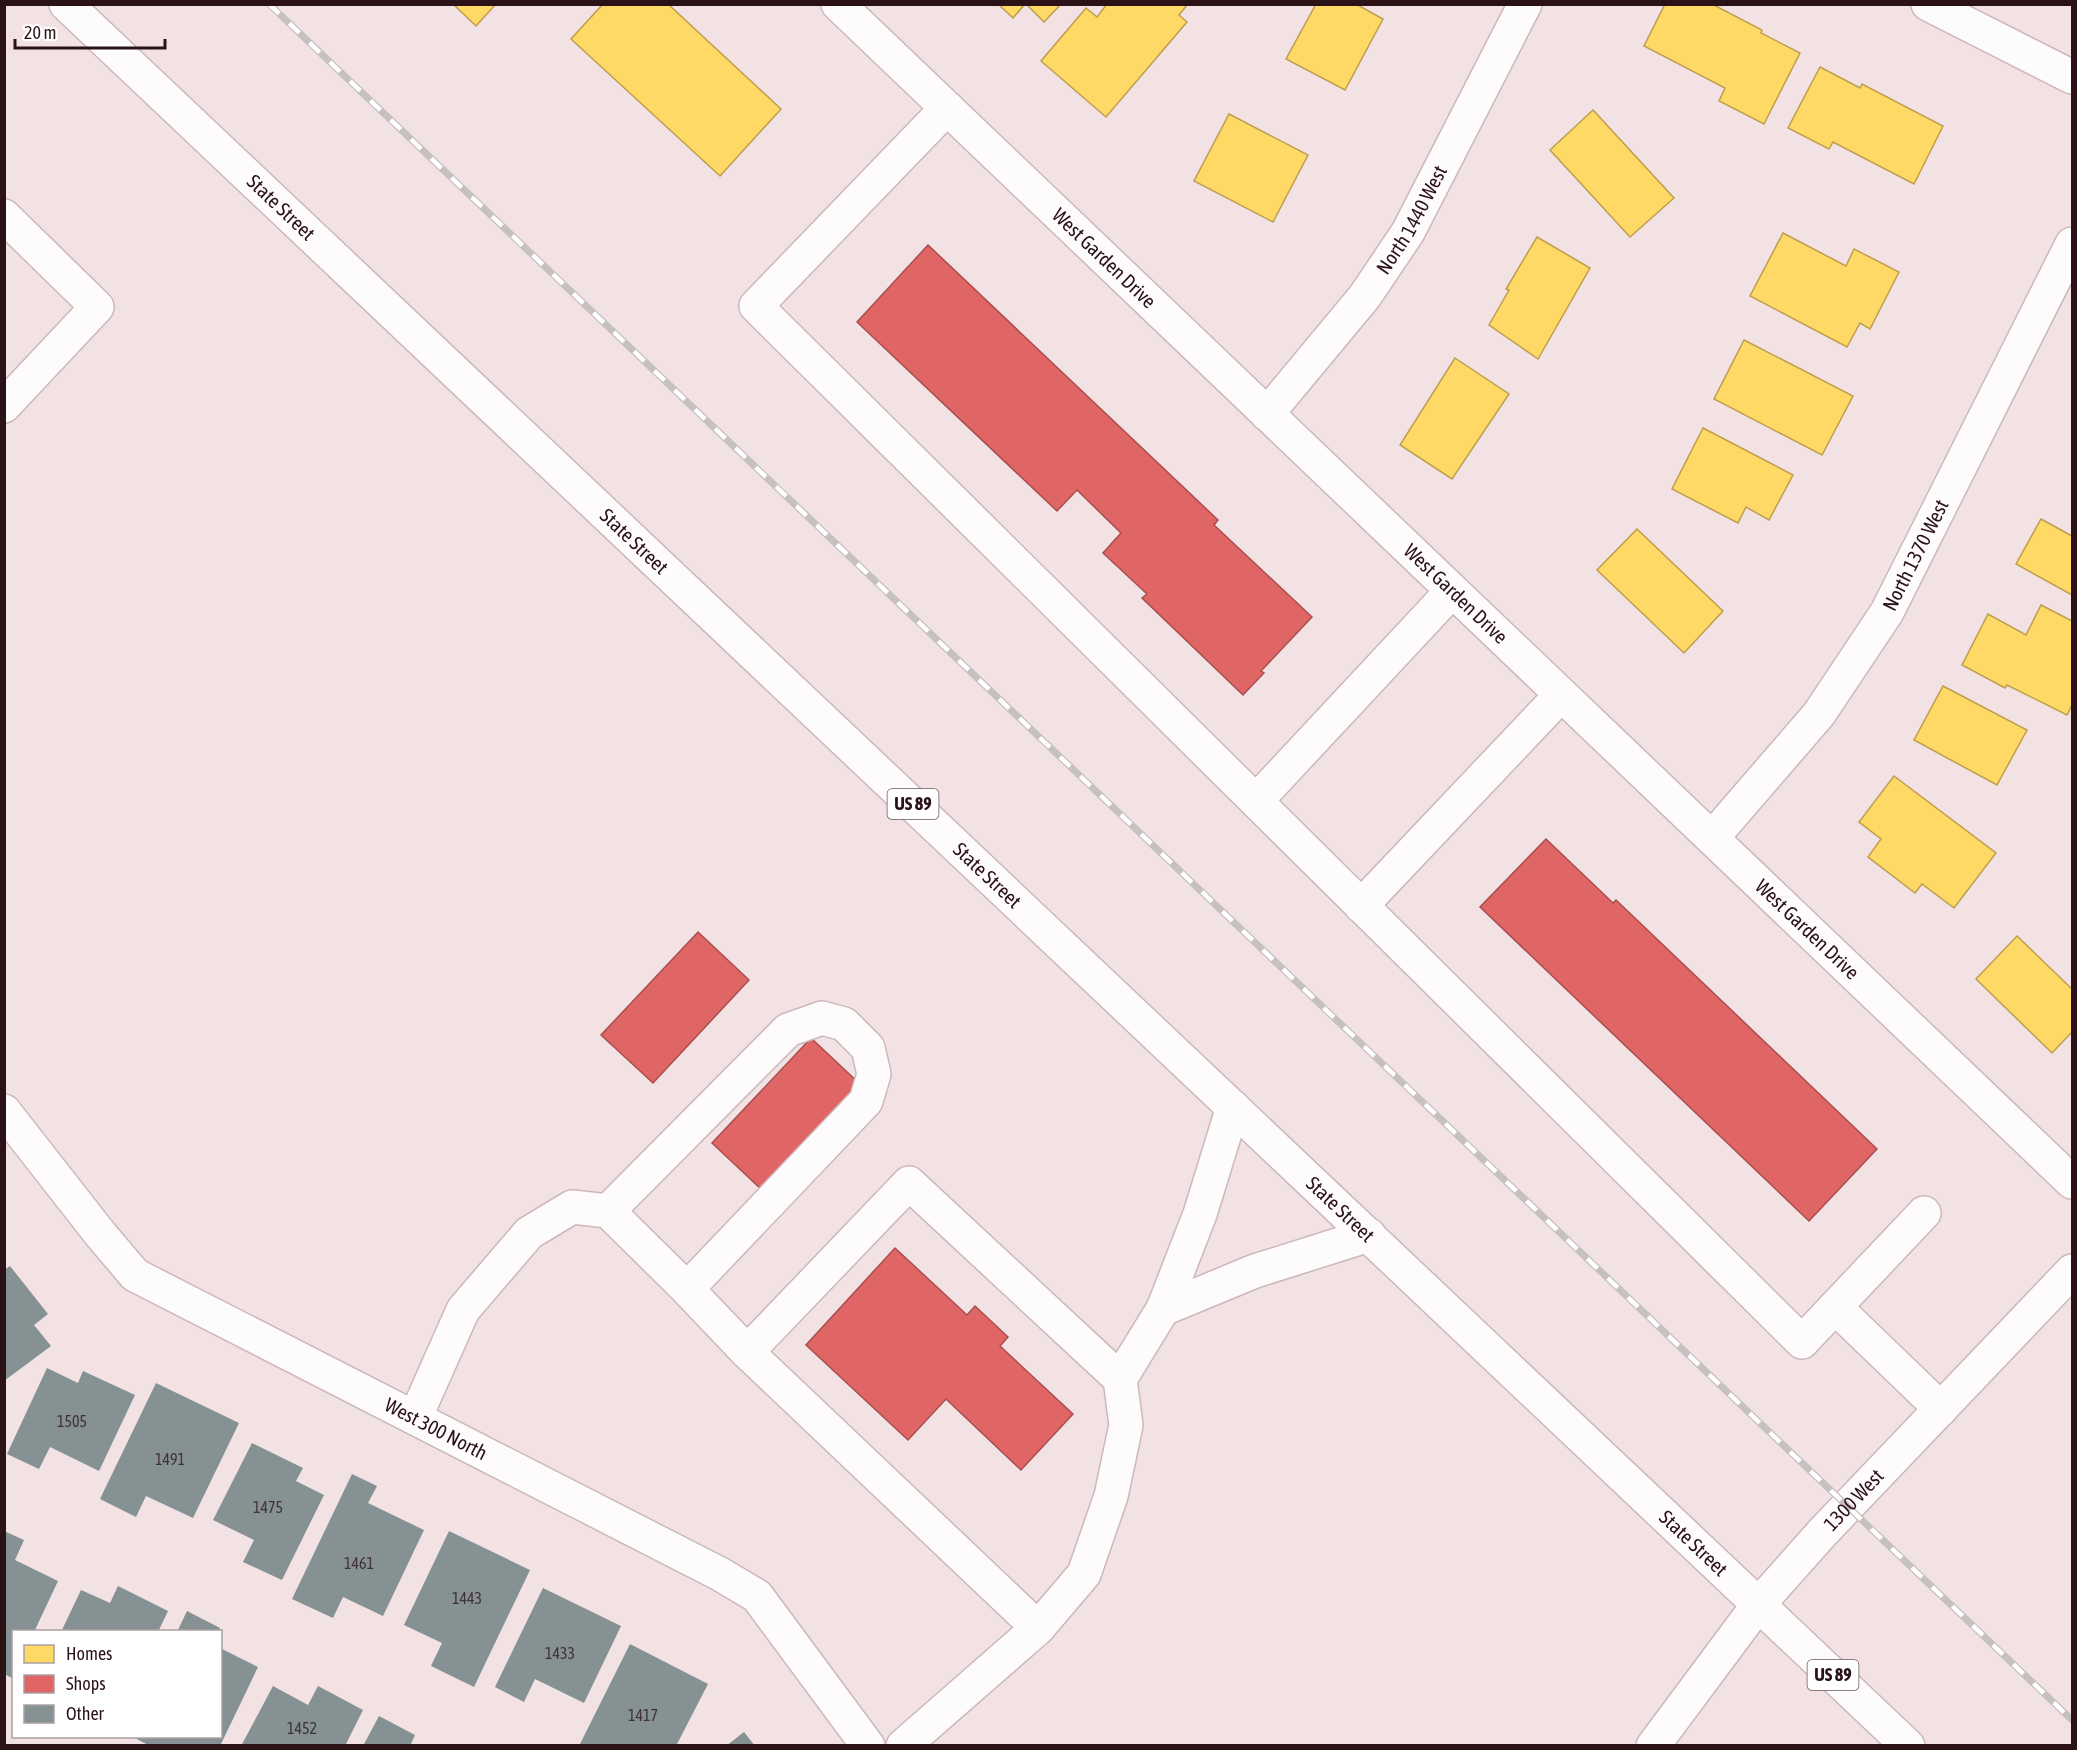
<svg xmlns="http://www.w3.org/2000/svg" width="2077" height="1750" font-family="'Asap Condensed',sans-serif">
  <style>
    .homes { fill: #ffd966; stroke: #bf9d4e; stroke-width: 1.5 }
    .shops { fill: #e06666; stroke: #aa4d4e; stroke-width: 1.5 }
    .building { fill: #859192 }
    .lines { fill: none; stroke-linecap: round; stroke-linejoin: round }
    .minor-casing { stroke: #ccb8ba; stroke-width: 36 }
    .major-casing { stroke: #ccb8ba; stroke-width: 36 }
    .minor { stroke: #fdfbfb; stroke-width: 33 }
    .major { stroke: #fdfbfb; stroke-width: 33 }
    .rail-casing { stroke: #c6c0c1; stroke-width: 7 }
    .rail { stroke: #fff; stroke-width: 4.5; stroke-dasharray: 14; stroke-linecap: butt }
    .labels { text-anchor: middle; stroke-width: 6; stroke-linejoin: round; paint-order: stroke }
    .number-label { font-size: 16px; fill: #423235 }
    .shield { fill: #fff; stroke: #6b595c; stroke-width: 1.5 }
    .shield-label { font-size: 18px; font-weight: bold; fill: #2b1216 }
    .street-label { font-size: 20px; fill: #2b1216; stroke: #fff }
  </style>
  <rect width="100%" height="100%" fill="#f2e2e4"/>
  <g class="homes">
    <path d="M453 4H496L476 26Z"/>
    <path d="M603 4H668L781 109 720 176 571 39Z"/>
    <path d="M998 4H1025L1013 18Z"/>
    <path d="M1026 4H1061L1044 22Z"/>
    <path d="M1107 4H1188L1179 15 1187 22 1106 117 1041 61 1086 8 1097 17Z"/>
    <path d="M1316 4H1356L1383 19 1345 90 1286 59Z"/>
    <path d="M1665 4H1712L1762 30 1761 33 1800 53 1764 124 1719 101 1725 88 1644 46Z"/>
    <path d="M1820 67 1860 88 1862 84 1943 126 1914 184 1833 142 1829 149 1788 128Z"/>
    <path d="M1593 110 1674 198 1630 237 1550 150Z"/>
    <path d="M1229 114 1308 155 1273 222 1194 181Z"/>
    <path d="M1783 233 1846 266 1854 249 1899 272 1870 329 1860 323 1847 347 1750 296Z"/>
    <path d="M1537 237 1590 268 1538 359 1489 325 1509 290 1506 289Z"/>
    <path d="M1744 340 1853 396 1822 455 1714 399Z"/>
    <path d="M1455 358 1509 394 1452 479 1400 445Z"/>
    <path d="M1703 428 1793 475 1769 520 1746 507 1738 523 1672 489Z"/>
    <path d="M2041 519 2072 536V595L2016 564Z"/>
    <path d="M1637 529 1723 611 1684 653 1597 570Z"/>
    <path d="M2041 605 2072 621V705L2067 715 2007 685 2005 688 1962 665 1988 614 2026 635Z"/>
    <path d="M1943 686 2027 730 1997 785 1914 740Z"/>
    <path d="M1894 776 1996 853 1954 908 1922 884 1915 893 1868 857 1881 839 1859 822Z"/>
    <path d="M2017 936 2072 989V1032L2052 1053 1976 979Z"/>
  </g>
  <g class="shops">
    <path d="M928 245 1218 520 1214 525 1312 617 1261 671 1264 673 1243 695 1142 598 1147 594 1103 553 1121 533 1077 490 1057 511 857 322Z"/>
    <path d="M1546 839 1613 903 1616 900 1877 1149 1809 1221 1480 907Z"/>
    <path d="M698 932 749 980 653 1083 601 1035Z"/>
    <path d="M811 1038 862 1086 763 1191 712 1143Z"/>
    <path d="M895 1248 967 1315 975 1306 1008 1337 1000 1346 1073 1414 1021 1470 946 1399 908 1440 806 1345Z"/>
  </g>
  <g class="building">
    <path d="M10 1266 48 1314 34 1325 51 1346 4 1381V1270Z"/>
    <path d="M47 1368 78 1383 83 1371 135 1395 99 1471 50 1447 39 1469 7 1454Z"/>
    <path d="M156 1383 239 1423 193 1518 146 1496 136 1517 100 1499Z"/>
    <path d="M252 1443 303 1468 296 1481 324 1495 282 1580 243 1562 254 1540 213 1520Z"/>
    <path d="M352 1474 377 1486 368 1503 424 1530 383 1616 343 1597 333 1618 292 1599Z"/>
    <path d="M4 1531 24 1540 15 1560 58 1581 34 1632H14V1674L12 1678 4 1674Z"/>
    <path d="M449 1531 530 1570 474 1687 431 1666 442 1643 404 1625Z"/>
    <path d="M118 1586 168 1611 158 1632H61L81 1590 110 1603Z"/>
    <path d="M543 1588 621 1626 584 1703 535 1679 524 1702 495 1687Z"/>
    <path d="M187 1611 220 1628 219 1632H177Z"/>
    <path d="M630 1644 708 1684 676 1746H579Z"/>
    <path d="M220 1648 258 1667 220 1746H150L131 1736H220Z"/>
    <path d="M273 1686 308 1705 318 1686 363 1710 345 1746H241Z"/>
    <path d="M379 1716 415 1735 410 1746H363Z"/>
    <path d="M744 1732 755 1746H726Z"/>
  </g>
  <g class="lines">
    <g class="minor-casing">
      <g id="minor">
        <path id="s1" d="M838 4 2072 1182"/>
        <path d="M1928 4 2072 77"/>
        <path d="M947 108 756 306 1802 1342 1924 1213"/>
        <path d="M4 216 97 307 4 406"/>
        <path id="s2" d="M1267 414 1365 296 1408 232 1525 4"/>
        <path d="M1256 801 1452 591"/>
        <path id="s3" d="M1712 838 1819 714 1887 612 2072 244"/>
        <path d="M1361 906 1561 695"/>
        <path d="M1233 1107 1200 1214 1163 1309 1255 1271 1369 1235"/>
        <path id="s4" d="M4 1111 101 1235 135 1275 720 1574 757 1596 868 1746"/>
        <path d="M608 1211 788 1030 822 1018 844 1024 868 1048 874 1074 866 1101 687 1289"/>
        <path d="M1835 1307 1941 1409"/>
        <path d="M747 1352 909 1183 1120 1379"/>
        <path d="M415 1418 463 1310 529 1233 572 1207 608 1211 687 1289 747 1352 1038 1628 1084 1574 1111 1496 1126 1425 1120 1379 1163 1309"/>
        <path d="M903 1746 1038 1628"/>
        <path id="s5" d="M1653 1746 1758 1605 1823 1532 2072 1271"/>
      </g>
    </g>
    <g class="major-casing">
      <g id="major">
        <path id="s6" d="M66 4 1908 1746"/>
      </g>
    </g>
    <use href="#minor" class="minor"/>
    <use href="#major" class="major"/>
    <g class="rail-casing">
      <path id="rail" d="M269 4 2072 1720"/>
    </g>
    <use href="#rail" class="rail"/>
  </g>
  <g class="labels">
    <g class="number-label">
      <text x="72" y="1427">1505</text>
      <text x="170" y="1465">1491</text>
      <text x="268" y="1513">1475</text>
      <text x="359" y="1569">1461</text>
      <text x="467" y="1604">1443</text>
      <text x="560" y="1659">1433</text>
      <text x="643" y="1721">1417</text>
      <text x="302" y="1734">1452</text>
    </g>
    <g class="shield">
      <rect x="887.5" y="789" width="51" height="30" rx="4.5"/>
      <rect x="1807.5" y="1660" width="51" height="30" rx="4.5"/>
    </g>
    <g class="shield-label">
      <text x="913" y="810">US 89</text>
      <text x="1833" y="1681">US 89</text>
    </g>
    <g class="street-label">
      <text dy="7" stroke="none"><textPath href="#s6" startOffset="296">State Street</textPath></text>
      <text dy="7" stroke="none"><textPath href="#s2" startOffset="243">North 1440 West</textPath></text>
      <text dy="7" stroke="none"><textPath href="#s1" startOffset="368">West Garden Drive</textPath></text>
      <text dy="7" stroke="none"><textPath href="#s6" startOffset="782">State Street</textPath></text>
      <text dy="7" stroke="none"><textPath href="#s3" startOffset="350">North 1370 West</textPath></text>
      <text dy="7" stroke="none"><textPath href="#s1" startOffset="854">West Garden Drive</textPath></text>
      <text dy="7" stroke="none"><textPath href="#s6" startOffset="1268">State Street</textPath></text>
      <text dy="7" stroke="none"><textPath href="#s1" startOffset="1340">West Garden Drive</textPath></text>
      <text dy="7" stroke="none"><textPath href="#s6" startOffset="1754">State Street</textPath></text>
      <text dy="7" stroke="none"><textPath href="#s4" startOffset="548">West 300 North</textPath></text>
      <text dy="7" stroke="none"><textPath href="#s5" startOffset="318">1300 West</textPath></text>
      <text dy="7" stroke="none"><textPath href="#s6" startOffset="2240">State Street</textPath></text>
    </g>
  </g>
  <rect width="2077" height="1750" fill="none" stroke="#2b1216" stroke-width="12"/>
  <rect x="12" y="1630" width="210" height="108" fill="#ffffff" stroke="#aaa0a2" stroke-width="1.5"/>
  <rect x="24" y="1645" width="30" height="18" fill="#ffd966" stroke="#aaa0a2" stroke-width="1.5"/>
  <text x="66" y="1660" font-size="18" fill="#2b1216">Homes</text>
  <rect x="24" y="1675" width="30" height="18" fill="#e06666" stroke="#aaa0a2" stroke-width="1.5"/>
  <text x="66" y="1690" font-size="18" fill="#2b1216">Shops</text>
  <rect x="24" y="1705" width="30" height="18" fill="#859192" stroke="#aaa0a2" stroke-width="1.5"/>
  <text x="66" y="1720" font-size="18" fill="#2b1216">Other</text>
  <path d="M15 39v9h150v-9" fill="none" stroke="#2b1216" stroke-width="3"/>
  <text x="24" y="39" font-size="18" fill="#2b1216" stroke="#ffffff" stroke-width="4.5" paint-order="stroke">20 m</text>
</svg>
